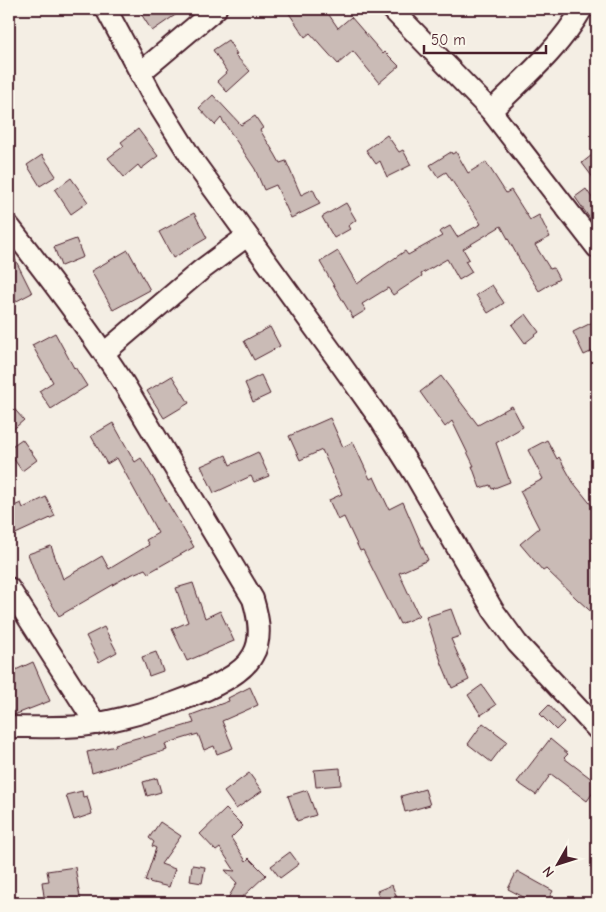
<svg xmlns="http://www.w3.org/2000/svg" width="606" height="912" font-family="'Comic Neue',sans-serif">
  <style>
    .building { fill: #cabbb6; stroke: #4a1f2b }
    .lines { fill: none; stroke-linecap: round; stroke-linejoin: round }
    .street-casing { stroke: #4a1f2b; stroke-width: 24 }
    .street { stroke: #fbf7ec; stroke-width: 20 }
  </style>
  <rect width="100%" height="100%" fill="#f4eee4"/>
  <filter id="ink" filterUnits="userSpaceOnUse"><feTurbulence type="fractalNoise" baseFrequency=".02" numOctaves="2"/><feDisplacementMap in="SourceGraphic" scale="10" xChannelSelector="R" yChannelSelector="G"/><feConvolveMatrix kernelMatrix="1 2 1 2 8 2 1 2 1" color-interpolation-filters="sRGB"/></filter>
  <g filter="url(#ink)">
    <g class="building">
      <path d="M138 9H184L152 31Z"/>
      <path d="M286 9H325L338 28 351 17 383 54 385 52 399 66 379 83 353 51 338 64 310 33 305 37Z"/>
      <path d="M228 40 237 54 235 55 250 71 227 92 217 81 227 72 213 50Z"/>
      <path d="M213 95 241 125 255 116 263 128 260 130 275 154 280 163 286 161 301 195 313 189 320 204 291 218 276 185 264 190 255 169 221 118 215 125 199 108Z"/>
      <path d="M138 129 158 156 141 169 138 165 124 177 108 158 124 146 121 142Z"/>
      <path d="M387 135 399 152 403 150 411 165 387 177 380 161 376 164 366 150Z"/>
      <path d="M597 151V183L582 163Z"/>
      <path d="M451 152 452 154 456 152 468 173 486 162 506 193 511 190 530 220 539 215 550 237 535 245 550 269 553 268 559 279 539 291 523 266 501 226 463 249 469 259 465 261 472 272 459 280 447 259 421 274 422 276 393 295 388 288 362 304 366 310 353 318 320 262 338 251 357 284 405 251 408 255 442 236 439 232 450 226 457 237 481 224 446 172 438 177 430 165Z"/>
      <path d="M42 155 56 176 40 186 27 165Z"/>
      <path d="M71 178 88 202 71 214 55 190Z"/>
      <path d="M586 189 597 205V229L575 197Z"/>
      <path d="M346 203 356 220 348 226 350 229 334 238 322 217Z"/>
      <path d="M194 213 207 238 173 258 159 232Z"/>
      <path d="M76 239 83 257 61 266 54 247Z"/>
      <path d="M9 247 32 293 9 305Z"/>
      <path d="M128 250 150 290 113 310 91 271Z"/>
      <path d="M492 285 504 303 488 313 476 295Z"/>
      <path d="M526 314 539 332 525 343 512 325Z"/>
      <path d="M597 320V349L584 355 573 332Z"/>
      <path d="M270 327 280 346 254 360 244 341Z"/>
      <path d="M55 333 74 368 75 367 87 386 51 409 39 391 53 382 32 345Z"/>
      <path d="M261 375 270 394 253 402 245 383Z"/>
      <path d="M172 376 189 403 164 418 147 391Z"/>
      <path d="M441 376 478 425 512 406 523 427 496 443 510 482 492 489 490 485 480 488 472 466H474L452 421 445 427 420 392Z"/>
      <path d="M9 403 24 420 9 433Z"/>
      <path d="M330 418 343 447 353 442 370 479 374 477 389 509 403 502 428 560 399 573 419 616 400 624 363 550 360 551 344 517 338 520 329 500 342 494 322 450 300 460 289 436Z"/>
      <path d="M113 423 135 462 141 458 194 547 148 573 145 569 128 576 59 616 38 581 28 554 51 546 63 579 102 556 109 569 149 545 146 540 158 533 117 458 107 464 91 436Z"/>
      <path d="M22 439 37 460 22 471 9 452V448Z"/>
      <path d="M547 440 557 459 559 457 573 482 597 512V617L577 599 546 569 543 571 520 544 539 528 520 491 543 479 528 450Z"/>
      <path d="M258 452 269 476 254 482 251 476 214 493 201 466 226 455 230 465Z"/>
      <path d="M46 497 55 516 9 537V508L21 503 23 508Z"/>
      <path d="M193 583 205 618 220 611 234 641 187 661 172 629 188 622 176 588Z"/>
      <path d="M451 609 461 636 451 639 469 680 452 688 442 664 426 617Z"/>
      <path d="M104 627 117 652 99 662 86 636Z"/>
      <path d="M156 652 163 671 149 676 142 657Z"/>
      <path d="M33 662 50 701 14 715 9 702V673Z"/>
      <path d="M482 685 496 705 481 715 468 695Z"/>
      <path d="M250 687 258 705 222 721 233 748 217 754 214 746 204 750 198 734 165 744 167 750 92 773 87 752 116 746 115 744 144 736V738L194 723 191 715 229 701 228 698Z"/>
      <path d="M549 705 564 722 556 730 540 714Z"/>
      <path d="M483 723 507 741 491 762 468 744Z"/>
      <path d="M550 739 568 754 564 758 597 783V787L587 801 551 774 536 795 517 782Z"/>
      <path d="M340 768 341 785 316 787 314 770Z"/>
      <path d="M249 773 262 791 236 809 224 792Z"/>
      <path d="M157 778 161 792 147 796 143 782Z"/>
      <path d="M425 789 430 805 405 812 401 796Z"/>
      <path d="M307 790 316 815 297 821 288 796Z"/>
      <path d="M82 791 83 797 87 796 92 814 74 820 66 795Z"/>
      <path d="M226 809 243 826 231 838 246 861 249 858 266 875 236 903H225L237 883 225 870 235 871 220 848 216 851 200 834Z"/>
      <path d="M160 822 181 836 161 864 175 869 169 887 149 882 150 880 148 882 145 881 156 848 152 846 154 842 149 838Z"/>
      <path d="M290 852 299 864 280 878 271 866Z"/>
      <path d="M192 865 205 867 202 883 190 881Z"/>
      <path d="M75 867 81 903H45L42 882 49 881 47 871Z"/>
      <path d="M517 871 553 891 546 903H535L508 889Z"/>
      <path d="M392 885 399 903H382L377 891Z"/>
    </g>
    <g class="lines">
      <g class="street-casing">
        <g id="street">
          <path d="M106 9 152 95 194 162 335 356 379 418 415 475 493 610 517 643 597 729"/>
          <path d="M392 9 491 111 597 248"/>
          <path d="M140 73 216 9"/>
          <path d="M491 111C523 79 559 49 582 9"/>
          <path d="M9 226C49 277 88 328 123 382L253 599C258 616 263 638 253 655 234 692 121 721 81 726 57 728 33 727 9 727"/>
          <path d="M104 353 200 271 247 236"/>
          <path d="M9 588 96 724"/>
        </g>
      </g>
      <use href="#street" class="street"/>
    </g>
  </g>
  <rect width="606" height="912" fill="none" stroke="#fbf7ec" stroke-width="30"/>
  <rect x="15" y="15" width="576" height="882" fill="none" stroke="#4a1f2b" stroke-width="2" filter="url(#ink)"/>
  <g transform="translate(558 864) rotate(231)" stroke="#fbf7ec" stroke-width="4" paint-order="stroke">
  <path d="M0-4L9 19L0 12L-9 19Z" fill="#4a1f2b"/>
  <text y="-8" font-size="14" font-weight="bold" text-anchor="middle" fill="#4a1f2b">N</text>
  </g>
  <path d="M424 45v8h122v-8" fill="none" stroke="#4a1f2b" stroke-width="2.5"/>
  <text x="431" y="45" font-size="15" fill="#4a1f2b" stroke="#fbf7ec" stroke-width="4" paint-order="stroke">50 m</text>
</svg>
